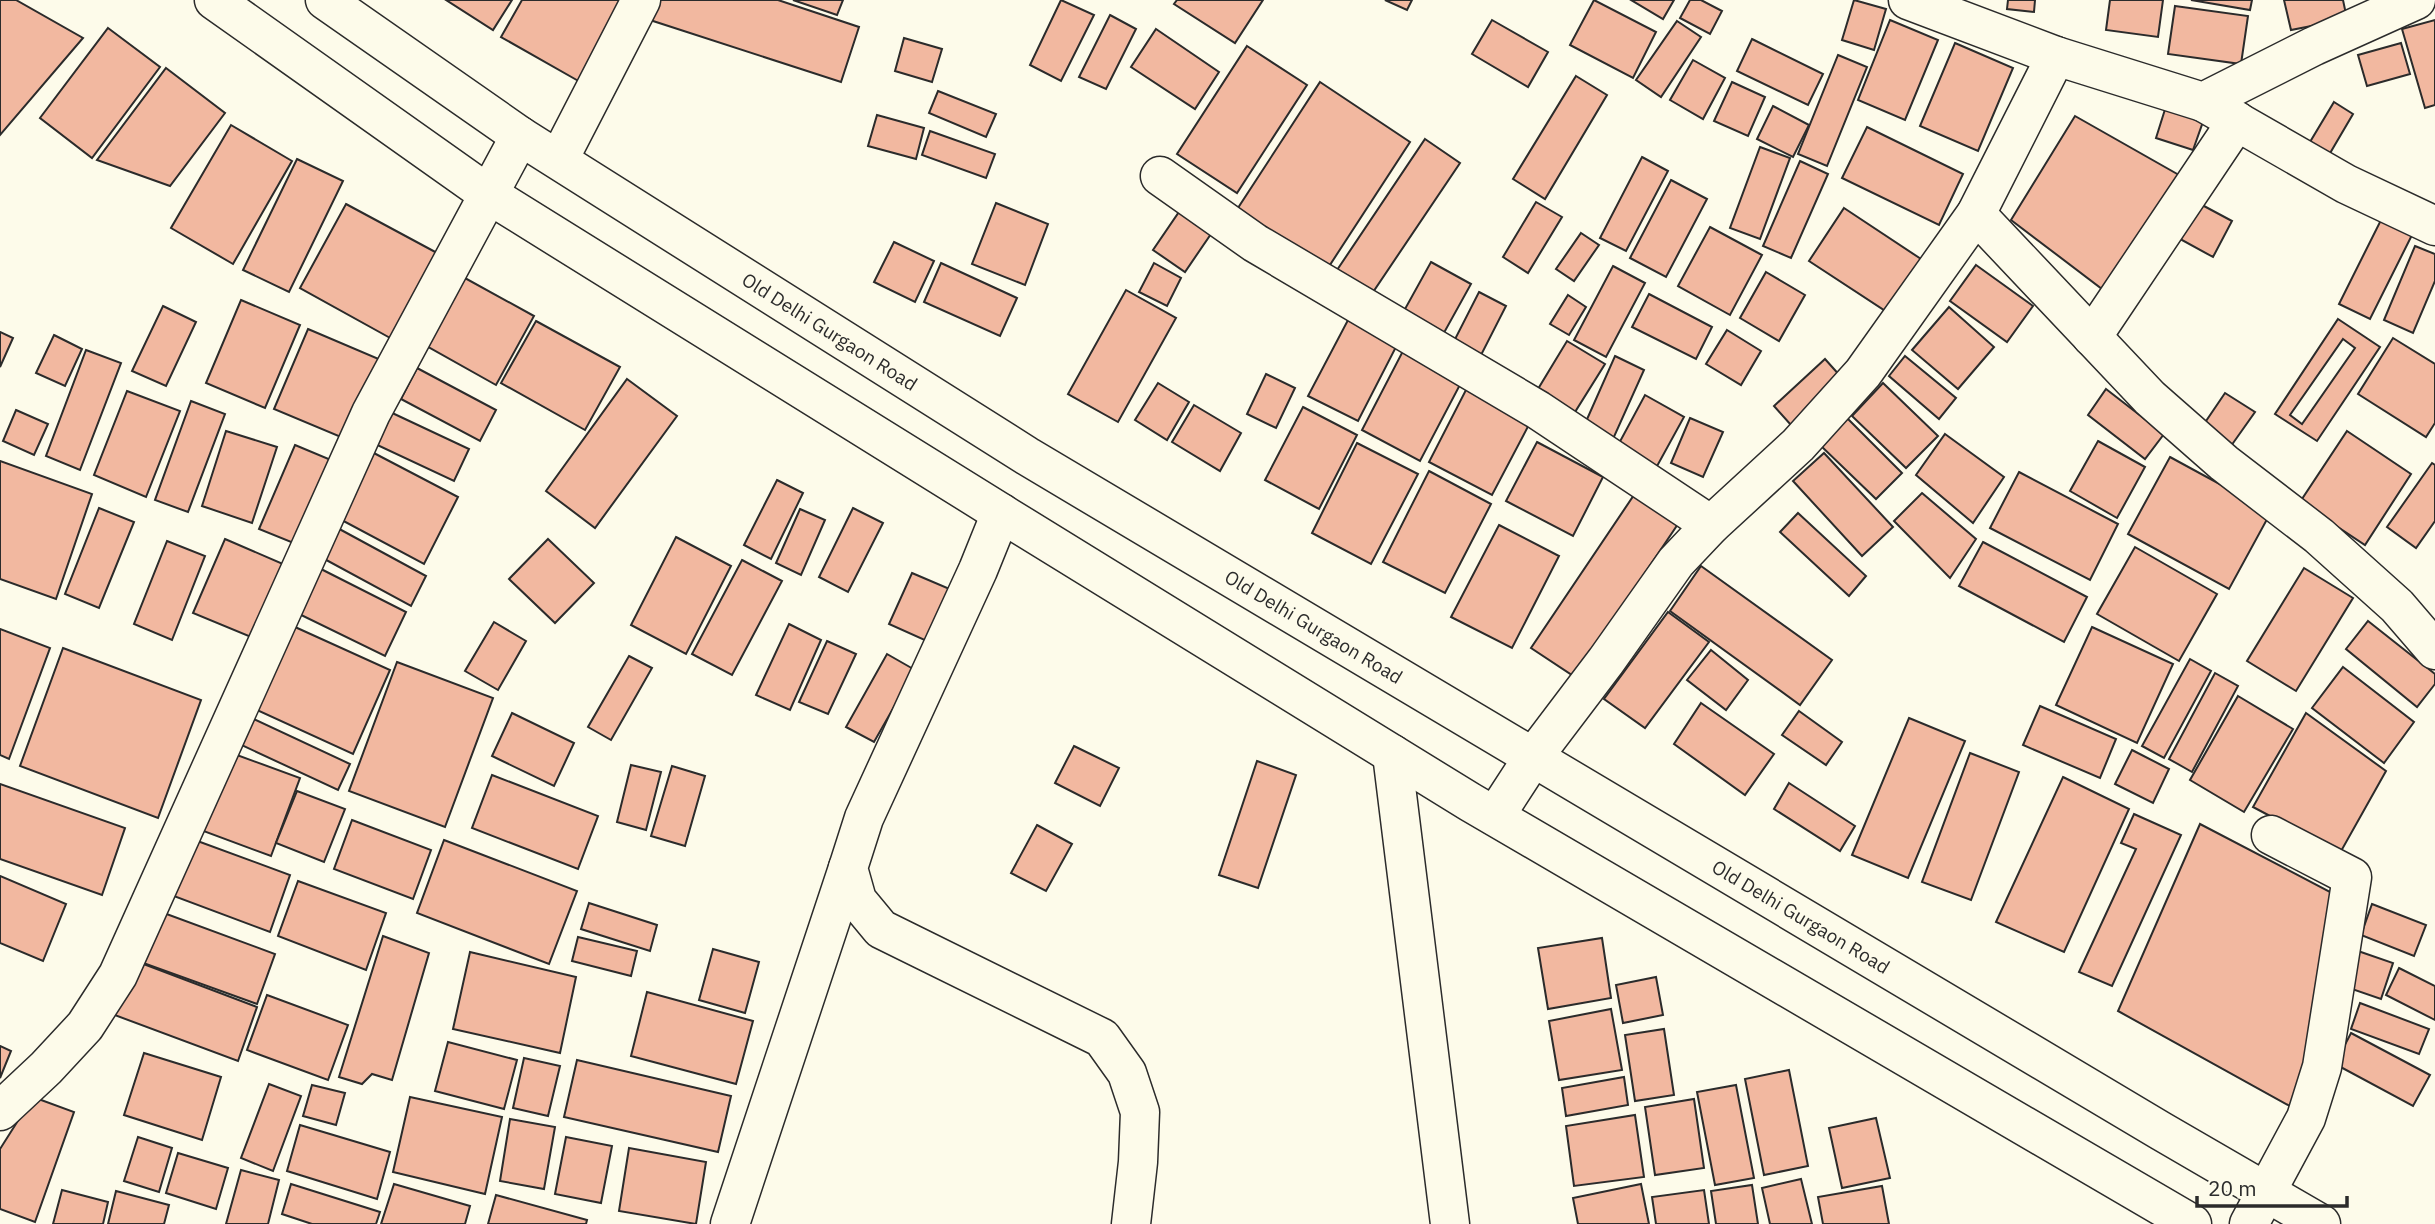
<svg xmlns="http://www.w3.org/2000/svg" width="2435" height="1224" font-family="'IBM Plex Sans',sans-serif">
  <style>
    .building { fill: #f2b8a0; stroke: #2b2b2b; stroke-width: 2; fill-rule: evenodd }
    .lines { fill: none; stroke-linecap: round; stroke-linejoin: round }
    .minor-casing { stroke: #2b2b2b; stroke-width: 41 }
    .major-casing { stroke: #2b2b2b; stroke-width: 41 }
    .minor { stroke: #fdfbea; stroke-width: 38 }
    .major { stroke: #fdfbea; stroke-width: 38 }
    .labels { text-anchor: middle; stroke-width: 5; stroke-linejoin: round; paint-order: stroke }
    .street-label { font-size: 19px; fill: #2b2b2b; stroke: #fdfbea }
  </style>
  <rect width="100%" height="100%" fill="#fdfbea"/>
  <g class="building">
    <path d="M0 0H16L83 38 0 135Z"/>
    <path d="M446 0H512L493 30Z"/>
    <path d="M522 0H629L582 83 501 37Z"/>
    <path d="M656 0H778L859 27 841 82 650 20Z"/>
    <path d="M793 0H843L837 15Z"/>
    <path d="M1061 0 1094 15 1061 81 1030 65Z"/>
    <path d="M1177 0H1263L1235 43 1174 4Z"/>
    <path d="M1385 0H1412L1407 10Z"/>
    <path d="M1594 0 1656 32 1633 78 1570 45Z"/>
    <path d="M1631 0H1674L1663 19Z"/>
    <path d="M1690 0H1701L1722 11 1710 34 1680 18Z"/>
    <path d="M1854 0 1886 9 1874 50 1842 40Z"/>
    <path d="M2008 0H2035L2034 12 2007 9Z"/>
    <path d="M2110 0H2163L2158 37 2106 30Z"/>
    <path d="M2191 0H2252L2250 10Z"/>
    <path d="M2284 0H2343L2347 19 2291 30Z"/>
    <path d="M2175 6 2248 16 2241 64 2168 54Z"/>
    <path d="M1110 15 1136 29 1106 89 1079 77Z"/>
    <path d="M1492 20 1548 52 1528 87 1472 54Z"/>
    <path d="M1890 20 1938 40 1905 120 1858 100Z"/>
    <path d="M2435 20V105L2425 108 2402 29Z"/>
    <path d="M1677 21 1701 37 1661 97 1636 80Z"/>
    <path d="M108 28 160 67 92 158 40 118Z"/>
    <path d="M1156 29 1219 72 1195 109 1131 67Z"/>
    <path d="M904 38 942 49 932 82 895 71Z"/>
    <path d="M1752 39 1823 74 1808 105 1737 71Z"/>
    <path d="M1955 43 2013 68 1978 151 1920 126Z"/>
    <path d="M2401 43 2410 74 2367 86 2358 55Z"/>
    <path d="M1247 46 1307 85 1237 193 1177 154Z"/>
    <path d="M1838 55 1867 67 1827 166 1798 154Z"/>
    <path d="M1693 60 1725 78 1703 119 1670 100Z"/>
    <path d="M166 68 225 113 170 186 97 160Z"/>
    <path d="M1576 76 1607 95 1545 199 1513 179Z"/>
    <path d="M1320 82 1410 142 1326 271 1236 211Z"/>
    <path d="M1732 82 1765 97 1748 136 1714 121Z"/>
    <path d="M938 91 996 114 986 137 929 113Z"/>
    <path d="M2334 102 2353 114 2326 160 2307 147Z"/>
    <path d="M2167 103 2205 116 2193 150 2156 138Z"/>
    <path d="M1773 106 1809 125 1793 157 1757 139Z"/>
    <path d="M877 115 924 128 916 159 868 146Z"/>
    <path d="M2075 116 2186 179 2102 289 2011 220Z"/>
    <path d="M231 125 292 161 233 264 171 228Z"/>
    <path d="M1867 127 1963 174 1939 225 1842 178Z"/>
    <path d="M930 131 995 154 986 178 922 155Z"/>
    <path d="M1425 139 1460 163 1365 304 1331 279Z"/>
    <path d="M1760 147 1790 158 1760 239 1730 228Z"/>
    <path d="M1642 157 1668 171 1626 251 1600 238Z"/>
    <path d="M297 159 343 181 289 292 243 270Z"/>
    <path d="M1800 161 1828 174 1791 258 1763 246Z"/>
    <path d="M1671 180 1707 199 1666 277 1630 258Z"/>
    <path d="M2189 198 2232 221 2213 257 2171 234Z"/>
    <path d="M1536 202 1562 217 1528 273 1503 257Z"/>
    <path d="M996 203 1048 224 1025 285 972 264Z"/>
    <path d="M346 204 439 254 392 339 300 288Z"/>
    <path d="M1844 208 1921 259 1887 312 1809 261Z"/>
    <path d="M1181 209 1213 231 1185 272 1153 250Z"/>
    <path d="M2384 214 2415 229 2370 319 2339 304Z"/>
    <path d="M1710 227 1762 255 1730 315 1678 286Z"/>
    <path d="M1581 233 1599 245 1574 281 1556 269Z"/>
    <path d="M894 242 934 261 915 302 874 282Z"/>
    <path d="M2415 246 2435 254V281L2413 333 2384 320Z"/>
    <path d="M1431 262 1471 284 1440 340 1400 318Z"/>
    <path d="M941 263 1017 298 1000 336 924 302Z"/>
    <path d="M1154 263 1181 278 1167 306 1139 292Z"/>
    <path d="M1976 265 2033 306 2007 342 1950 301Z"/>
    <path d="M1613 266 1645 283 1606 357 1574 340Z"/>
    <path d="M454 272 534 316 496 385 416 340Z"/>
    <path d="M1766 272 1805 295 1779 341 1740 318Z"/>
    <path d="M1126 290 1176 318 1118 422 1068 394Z"/>
    <path d="M1479 292 1506 306 1478 361 1451 347Z"/>
    <path d="M1649 294 1712 327 1696 359 1632 327Z"/>
    <path d="M1568 295 1586 307 1569 335 1550 324Z"/>
    <path d="M241 300 300 325 265 408 206 383Z"/>
    <path d="M163 306 196 322 166 386 132 371Z"/>
    <path d="M1949 307 1994 347 1958 389 1912 350Z"/>
    <path d="M2338 319 2380 347 2317 441 2275 414ZM2343 339 2355 348 2302 424 2290 415Z"/>
    <path d="M1348 320 1397 345 1358 421 1308 396Z"/>
    <path d="M536 321 620 367 585 430 501 383Z"/>
    <path d="M308 329 381 360 348 440 274 409Z"/>
    <path d="M1727 330 1761 351 1741 385 1706 364Z"/>
    <path d="M0 332 13 338 0 367Z"/>
    <path d="M54 335 82 349 65 386 36 373Z"/>
    <path d="M2393 338 2435 364V423L2426 437 2358 394Z"/>
    <path d="M1567 341 1605 364 1575 412 1538 389Z"/>
    <path d="M1404 349 1463 379 1420 461 1362 430Z"/>
    <path d="M86 350 121 363 80 470 46 456Z"/>
    <path d="M1615 356 1644 370 1613 439 1584 426Z"/>
    <path d="M1905 356 1956 398 1939 419 1889 376Z"/>
    <path d="M1825 359 1842 378 1791 425 1774 406Z"/>
    <path d="M417 368 496 410 480 441 401 399Z"/>
    <path d="M1266 374 1295 388 1276 428 1247 414Z"/>
    <path d="M627 379 677 416 595 528 546 491Z"/>
    <path d="M1158 383 1189 402 1167 440 1135 420Z"/>
    <path d="M1883 383 1938 436 1906 468 1852 416Z"/>
    <path d="M1469 384 1533 417 1492 495 1429 462Z"/>
    <path d="M2106 389 2164 434 2145 459 2088 415Z"/>
    <path d="M127 391 180 411 146 497 94 475Z"/>
    <path d="M2225 393 2255 412 2231 446 2202 427Z"/>
    <path d="M1645 395 1684 417 1656 468 1617 447Z"/>
    <path d="M191 401 225 414 188 512 155 500Z"/>
    <path d="M1194 405 1241 433 1220 471 1172 442Z"/>
    <path d="M1303 407 1357 435 1319 509 1265 480Z"/>
    <path d="M16 410 48 424 34 455 3 441Z"/>
    <path d="M388 411 469 449 454 481 373 443Z"/>
    <path d="M1846 417 1902 473 1876 499 1819 444Z"/>
    <path d="M1690 418 1723 432 1703 477 1671 463Z"/>
    <path d="M226 431 277 447 252 523 202 506Z"/>
    <path d="M2347 431 2411 474 2365 545 2300 502Z"/>
    <path d="M1945 434 2004 477 1973 523 1916 475Z"/>
    <path d="M2098 441 2145 467 2117 518 2070 491Z"/>
    <path d="M1537 442 1603 477 1573 536 1506 501Z"/>
    <path d="M1357 443 1418 474 1371 564 1312 533Z"/>
    <path d="M295 445 331 460 296 544 259 529Z"/>
    <path d="M370 451 458 497 424 564 336 517Z"/>
    <path d="M1824 453 1893 527 1862 556 1793 481Z"/>
    <path d="M2170 457 2271 512 2229 589 2128 534Z"/>
    <path d="M0 461 92 494 56 599 0 579Z"/>
    <path d="M2432 463 2435 465V521L2416 548 2387 527Z"/>
    <path d="M1429 471 1491 504 1445 593 1383 562Z"/>
    <path d="M2019 472 2118 524 2090 580 1990 528Z"/>
    <path d="M777 480 803 493 771 559 744 545Z"/>
    <path d="M1638 489 1682 518 1575 677 1531 648Z"/>
    <path d="M1922 493 1976 539 1950 578 1894 521Z"/>
    <path d="M99 508 134 522 99 608 65 594Z"/>
    <path d="M853 508 883 523 848 592 819 577Z"/>
    <path d="M800 509 825 520 801 575 776 563Z"/>
    <path d="M1798 513 1866 576 1849 596 1780 532Z"/>
    <path d="M332 525 426 576 411 606 317 555Z"/>
    <path d="M1499 525 1559 556 1512 648 1451 617Z"/>
    <path d="M676 537 731 566 686 654 631 625Z"/>
    <path d="M225 539 283 564 251 637 193 613Z"/>
    <path d="M548 539 594 583 555 623 509 579Z"/>
    <path d="M167 541 205 556 172 640 134 624Z"/>
    <path d="M1983 542 2087 597 2064 642 1959 586Z"/>
    <path d="M2135 547 2217 594 2179 661 2097 614Z"/>
    <path d="M742 560 782 581 732 675 692 654Z"/>
    <path d="M1701 566 1832 660 1800 705 1670 611Z"/>
    <path d="M317 567 406 612 385 656 295 612Z"/>
    <path d="M2304 568 2353 598 2296 691 2247 661Z"/>
    <path d="M912 573 952 590 929 642 889 624Z"/>
    <path d="M1668 612 1709 642 1645 728 1604 699Z"/>
    <path d="M2368 621 2435 674V684L2417 707 2346 649Z"/>
    <path d="M284 622 390 670 353 754 246 705Z"/>
    <path d="M494 622 526 641 498 690 465 671Z"/>
    <path d="M789 624 821 640 790 710 756 695Z"/>
    <path d="M2092 627 2173 664 2137 743 2056 705Z"/>
    <path d="M0 629 50 648 9 759 0 755Z"/>
    <path d="M827 641 856 654 828 714 799 702Z"/>
    <path d="M63 648 201 700 158 818 20 766Z"/>
    <path d="M1711 650 1748 680 1726 710 1687 680Z"/>
    <path d="M887 654 915 670 874 742 846 727Z"/>
    <path d="M629 656 652 668 611 740 588 727Z"/>
    <path d="M2190 659 2211 671 2164 758 2142 746Z"/>
    <path d="M397 662 493 698 445 827 349 791Z"/>
    <path d="M2343 667 2414 722 2384 763 2312 708Z"/>
    <path d="M2215 673 2238 686 2192 772 2169 759Z"/>
    <path d="M2238 696 2293 729 2244 812 2190 780Z"/>
    <path d="M1701 703 1774 754 1745 795 1674 744Z"/>
    <path d="M2040 706 2116 739 2100 778 2023 745Z"/>
    <path d="M1799 711 1842 742 1826 765 1782 735Z"/>
    <path d="M512 713 574 743 554 786 492 756Z"/>
    <path d="M2306 713 2386 771 2340 853 2253 807Z"/>
    <path d="M245 715 350 764 338 790 233 741Z"/>
    <path d="M1909 718 1965 741 1908 878 1852 855Z"/>
    <path d="M1074 746 1119 768 1100 806 1055 783Z"/>
    <path d="M2132 750 2169 769 2153 803 2115 784Z"/>
    <path d="M226 751 300 778 271 856 198 829Z"/>
    <path d="M1970 753 2019 772 1971 900 1922 882Z"/>
    <path d="M1257 761 1296 775 1258 888 1219 875Z"/>
    <path d="M631 765 661 772 646 830 617 822Z"/>
    <path d="M672 766 705 776 685 846 651 836Z"/>
    <path d="M492 775 598 816 578 869 472 828Z"/>
    <path d="M2063 777 2129 809 2064 952 1996 922Z"/>
    <path d="M1789 783 1855 826 1840 851 1774 809Z"/>
    <path d="M0 784 125 828 102 895 0 859Z"/>
    <path d="M297 791 345 809 324 862 276 843Z"/>
    <path d="M2134 814 2181 835 2112 986 2079 972 2136 849 2121 843Z"/>
    <path d="M352 820 431 850 413 899 334 869Z"/>
    <path d="M2200 824 2334 894 2306 1115 2118 1011Z"/>
    <path d="M1037 825 1072 844 1046 891 1011 873Z"/>
    <path d="M192 839 290 875 270 932 171 895Z"/>
    <path d="M444 840 577 891 549 964 417 913Z"/>
    <path d="M0 876 66 904 43 961 0 943Z"/>
    <path d="M298 881 386 913 366 970 278 936Z"/>
    <path d="M589 903 657 925 650 951 581 929Z"/>
    <path d="M2372 904 2426 925 2414 956 2361 935Z"/>
    <path d="M153 909 275 954 257 1004 135 960Z"/>
    <path d="M383 936 429 953 392 1080 372 1074 362 1084 339 1077Z"/>
    <path d="M578 937 637 951 631 976 572 961Z"/>
    <path d="M1602 938 1611 998 1548 1009 1538 948Z"/>
    <path d="M713 949 759 962 745 1013 699 1000Z"/>
    <path d="M2358 951 2393 963 2381 999 2346 987Z"/>
    <path d="M470 952 576 977 560 1053 453 1029Z"/>
    <path d="M133 960 257 1007 238 1061 112 1014Z"/>
    <path d="M2399 968 2435 986V1020L2386 995Z"/>
    <path d="M1656 977 1663 1015 1623 1023 1616 985Z"/>
    <path d="M647 992 753 1021 736 1084 631 1056Z"/>
    <path d="M267 995 348 1025 328 1080 247 1050Z"/>
    <path d="M2360 1003 2429 1029 2419 1054 2351 1029Z"/>
    <path d="M1611 1009 1622 1070 1559 1080 1549 1021Z"/>
    <path d="M1664 1029 1674 1095 1635 1101 1625 1035Z"/>
    <path d="M2351 1033 2430 1075 2413 1106 2335 1064Z"/>
    <path d="M448 1042 517 1060 504 1109 435 1091Z"/>
    <path d="M0 1046 11 1051 0 1078Z"/>
    <path d="M144 1053 221 1077 202 1140 124 1115Z"/>
    <path d="M524 1058 560 1066 548 1116 513 1108Z"/>
    <path d="M577 1060 731 1096 718 1152 564 1117Z"/>
    <path d="M1789 1070 1808 1166 1764 1175 1745 1079Z"/>
    <path d="M1624 1077 1628 1105 1566 1116 1562 1088Z"/>
    <path d="M269 1084 301 1096 273 1171 241 1158Z"/>
    <path d="M312 1085 345 1093 336 1125 303 1116Z"/>
    <path d="M1736 1085 1754 1178 1715 1185 1697 1092Z"/>
    <path d="M33 1097 74 1112 35 1222 0 1209V1149Z"/>
    <path d="M410 1097 502 1117 485 1194 393 1172Z"/>
    <path d="M1694 1099 1704 1168 1655 1175 1645 1107Z"/>
    <path d="M1635 1115 1644 1177 1574 1186 1566 1126Z"/>
    <path d="M1876 1118 1890 1178 1842 1188 1829 1128Z"/>
    <path d="M510 1119 555 1127 544 1189 500 1181Z"/>
    <path d="M300 1125 390 1152 377 1199 287 1171Z"/>
    <path d="M138 1137 172 1148 159 1192 124 1181Z"/>
    <path d="M566 1137 612 1146 601 1203 555 1194Z"/>
    <path d="M629 1148 706 1162 696 1224 619 1211Z"/>
    <path d="M178 1153 228 1168 216 1209 166 1193Z"/>
    <path d="M241 1170 279 1180 268 1224H226Z"/>
    <path d="M1801 1179 1812 1224H1770L1762 1188Z"/>
    <path d="M291 1184 380 1212 376 1224H312L282 1214Z"/>
    <path d="M394 1184 470 1206 465 1224H381Z"/>
    <path d="M1641 1184 1649 1224H1578L1573 1198Z"/>
    <path d="M1752 1185 1758 1224H1716L1711 1191Z"/>
    <path d="M1882 1186 1889 1224H1823L1818 1197Z"/>
    <path d="M62 1190 108 1202 103 1224H53Z"/>
    <path d="M1704 1190 1709 1224H1656L1652 1197Z"/>
    <path d="M116 1191 169 1205 164 1224H108Z"/>
    <path d="M496 1195 587 1220 586 1224H488Z"/>
  </g>
  <g class="lines">
    <g class="minor-casing">
      <g id="minor">
        <path d="M1908 0 2056 56 2203 102 2314 46 2416 0"/>
        <path d="M2203 102 2346 184 2435 226"/>
        <path d="M559 159 641 0"/>
        <path d="M1160 176 1255 243 1538 410 1711 525"/>
        <path d="M1976 214 2150 398 2224 463 2319 536 2397 606 2435 650"/>
        <path d="M2092 337 2237 121"/>
        <path d="M1001 513 978 570 864 818 848 868 857 900 881 929 1102 1038 1127 1073 1140 1112 1138 1162 1131 1224"/>
        <path d="M1392 754 1450 1224"/>
        <path d="M1495 816 1534 756 1606 661 1676 562 1711 525 1798 445 1863 373 1976 214 2056 56"/>
        <path d="M0 1111 46 1068 85 1026 118 975 371 413 520 136"/>
        <path d="M730 1224 848 868"/>
        <path d="M2249 1224 2306 1118 2322 1067 2352 877 2271 835"/>
      </g>
    </g>
    <g class="major-casing">
      <g id="major">
        <path d="M214 0 488 194 1001 513 1470 802 2192 1224"/>
        <path id="s1" d="M325 0 520 136 1027 456 2161 1131 2321 1224"/>
      </g>
    </g>
    <use href="#minor" class="minor"/>
    <use href="#major" class="major"/>
  </g>
  <g class="labels">
    <g class="street-label">
      <text dy="7" stroke="none"><textPath href="#s1" startOffset="604">Old Delhi Gurgaon Road</textPath></text>
      <text dy="7" stroke="none"><textPath href="#s1" startOffset="1171">Old Delhi Gurgaon Road</textPath></text>
      <text dy="7" stroke="none"><textPath href="#s1" startOffset="1738">Old Delhi Gurgaon Road</textPath></text>
    </g>
  </g>
  <path d="M2197 1196v10h150v-10" fill="none" stroke="#2b2b2b" stroke-width="3.5"/>
  <text x="2208" y="1196" font-size="21" fill="#2b2b2b" stroke="#fdfbea" stroke-width="5" paint-order="stroke">20 m</text>
</svg>
